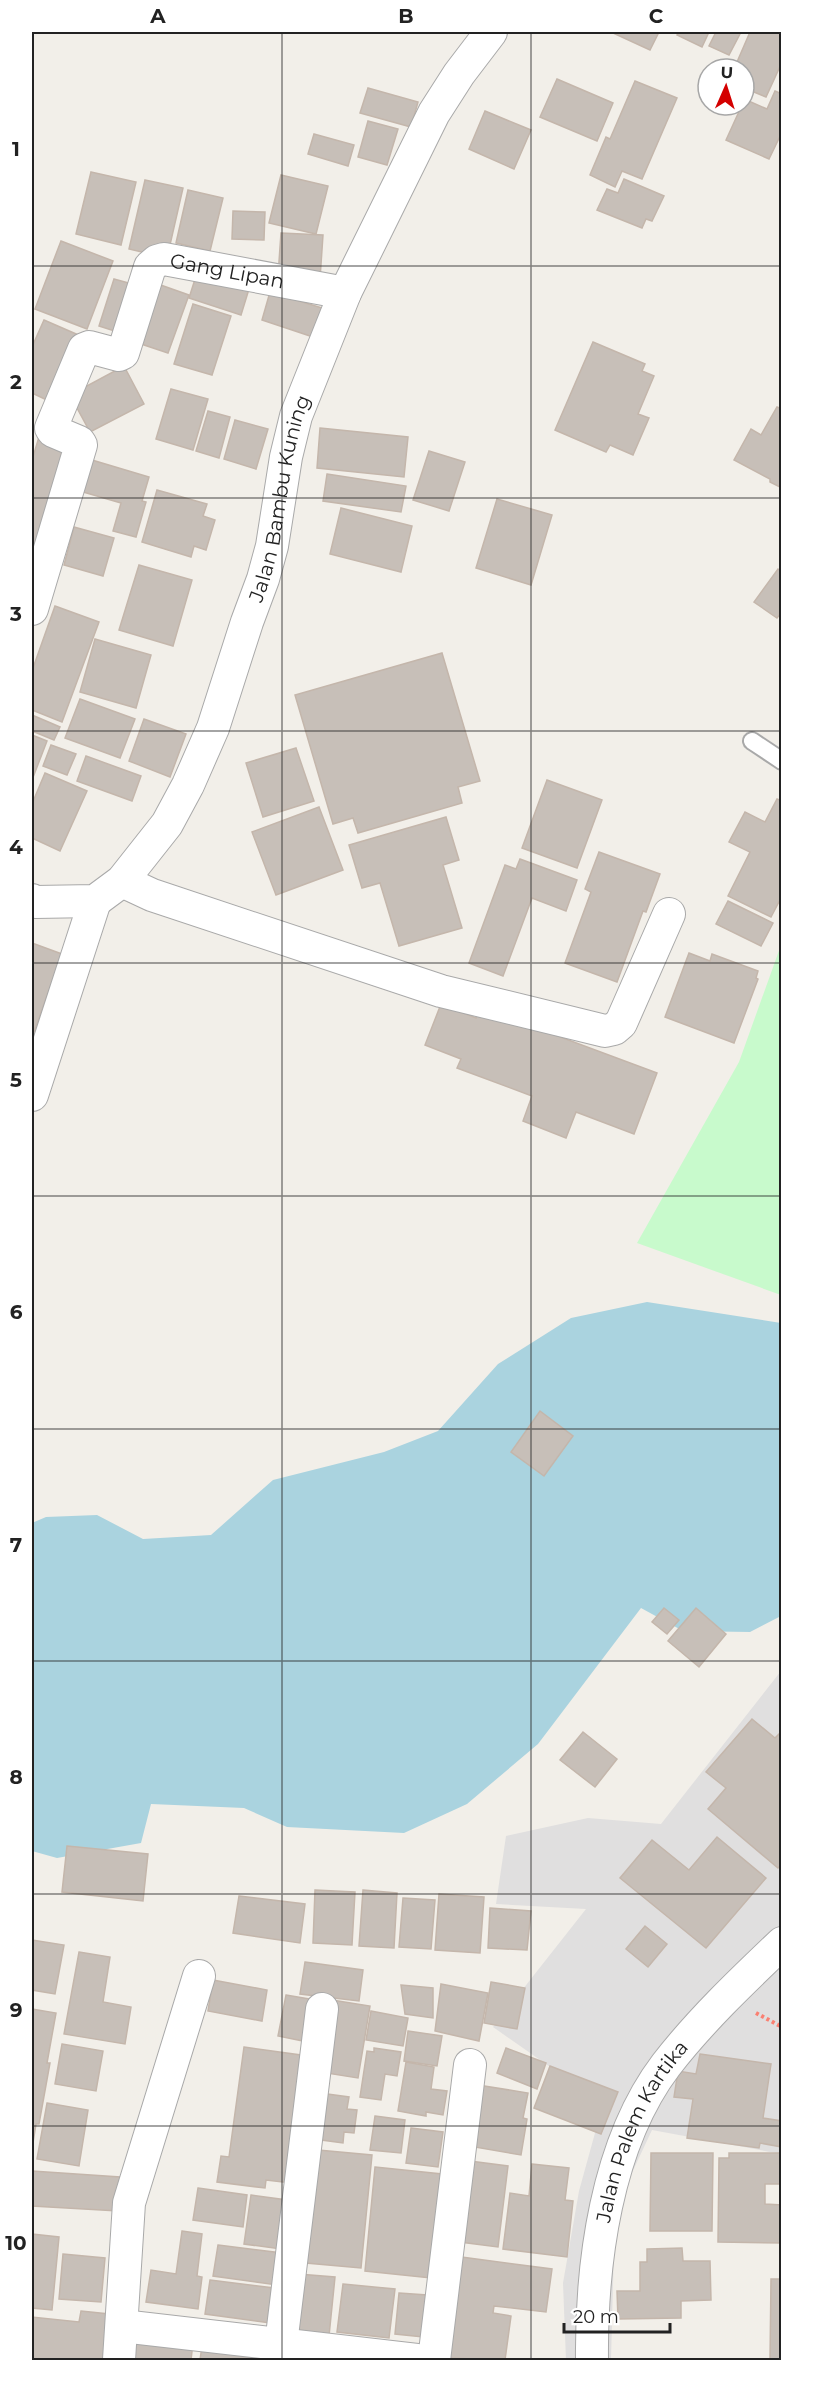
<svg xmlns="http://www.w3.org/2000/svg" width="813" height="2392" font-family="Montserrat,sans-serif">
  <style>
    .residential { fill: #e0dfdf }
    .park { fill: #c8facc }
    .water { fill: #aad3df }
    .building { fill: #c7bfb8; stroke: #c4b6ab; stroke-width: 1.5 }
    .lines { fill: none; stroke-linecap: round; stroke-linejoin: round }
    .lane-casing { stroke: #a9a9a9; stroke-width: 20 }
    .street-casing { stroke: #a9a9a9; stroke-width: 34 }
    .path { stroke: #fa8072; stroke-width: 4; stroke-dasharray: 3 3; stroke-linecap: butt }
    .lane { stroke: #fff; stroke-width: 16 }
    .street { stroke: #fff; stroke-width: 32 }
    .grid { fill: none; stroke: #222; stroke-width: 1.5; stroke-opacity: 0.55 }
    .labels { text-anchor: middle; stroke-width: 4.5; stroke-linejoin: round; paint-order: stroke }
    .street-label { font-size: 20px; fill: #222; stroke: #fff }
    .neatline { fill: none; stroke: #222; stroke-width: 2 }
    .grid-label { font-size: 20px; text-anchor: middle; font-weight: bold; fill: #222 }
  </style>
  <rect width="100%" height="100%" fill="#f2efe9"/>
  <path class="residential" d="M781 1671V2154L652 2130 615 2209 611 2360H566L563 2283 579 2191 603 2104 493 2027 586 1909 496 1904 506 1836 588 1818 661 1824Z"/>
  <path class="park" d="M781 945 782 1295H781L637 1243 739 1062Z"/>
  <path class="water" d="M647 1302 781 1323V1616L750 1632 683 1631 641 1608 538 1744 467 1804 404 1833 287 1827 244 1808 151 1804 141 1843 57 1858 32 1851V1523L46 1517 97 1515 143 1539 211 1535 273 1480 384 1452 438 1431 498 1364 571 1318Z"/>
  <g class="building">
    <path d="M611 32H659L650 50Z"/>
    <path d="M679 32H709L702 47 677 35Z"/>
    <path d="M716 32H741L729 55 709 46Z"/>
    <path d="M750 32H782V62L766 97 744 88V69H734Z"/>
    <path d="M557 79 613 103 597 141 540 117Z"/>
    <path d="M635 81 677 98 642 179 622 171 615 187 590 175 606 137 610 139Z"/>
    <path d="M368 88 418 102 411 127 360 113Z"/>
    <path d="M775 91 782 94V132L769 159 726 140 742 105H744V99L767 109Z"/>
    <path d="M485 111 531 130 514 169 469 149Z"/>
    <path d="M368 121 398 129 387 165 358 157Z"/>
    <path d="M314 134 354 145 348 166 308 154Z"/>
    <path d="M91 172 136 182 121 245 76 234Z"/>
    <path d="M281 175 328 186 316 234 269 223Z"/>
    <path d="M624 179 664 196 652 221 646 219 642 228 597 210 607 189 618 193Z"/>
    <path d="M145 180 183 188 167 258 129 249Z"/>
    <path d="M188 190 223 198 210 251 176 243Z"/>
    <path d="M233 211 265 212 264 240 232 239Z"/>
    <path d="M281 233 323 235 320 279 278 276Z"/>
    <path d="M61 241 113 261 87 329 35 309Z"/>
    <path d="M197 273 249 289 241 315 189 298Z"/>
    <path d="M114 279 136 285 121 333 99 326Z"/>
    <path d="M155 283 189 295 168 353 135 342Z"/>
    <path d="M270 292 322 308 313 337 262 320Z"/>
    <path d="M193 304 231 316 212 375 174 364Z"/>
    <path d="M44 320 83 337 53 403 32 393V347Z"/>
    <path d="M593 342 645 364 642 371 654 376 638 414 649 418 633 455 610 445 606 452 555 430Z"/>
    <path d="M124 366 144 404 90 432 70 395Z"/>
    <path d="M171 389 208 399 193 450 156 439Z"/>
    <path d="M777 407 782 409V488L770 482V479L734 460 751 429 761 435Z"/>
    <path d="M208 411 230 417 219 458 196 451Z"/>
    <path d="M235 420 268 429 256 469 224 459Z"/>
    <path d="M320 428 408 437 404 477 317 468Z"/>
    <path d="M39 437 77 451 32 583V460Z"/>
    <path d="M429 451 465 462 449 511 413 500Z"/>
    <path d="M92 460 149 477 142 501 146 502 136 537 113 531 121 503 83 492Z"/>
    <path d="M327 474 406 486 401 512 323 501Z"/>
    <path d="M157 490 207 504 203 516 215 520 206 550 194 546 191 557 142 542Z"/>
    <path d="M497 499 552 515 531 585 476 568Z"/>
    <path d="M341 508 412 526 401 572 330 554Z"/>
    <path d="M74 527 114 538 103 576 64 565Z"/>
    <path d="M139 565 192 580 173 646 119 630Z"/>
    <path d="M778 569 782 572V612L777 618 754 602Z"/>
    <path d="M55 606 99 622 62 722 32 710V671Z"/>
    <path d="M95 639 151 655 136 708 80 692Z"/>
    <path d="M442 653 480 781 458 787 462 803 358 833 353 818 333 824 295 695Z"/>
    <path d="M80 699 135 719 120 758 65 738Z"/>
    <path d="M32 715 60 727 54 740 32 731Z"/>
    <path d="M144 719 186 734 170 777 129 761Z"/>
    <path d="M32 735 47 741 32 780Z"/>
    <path d="M51 745 76 754 67 775 43 766Z"/>
    <path d="M296 748 314 801 263 817 246 763Z"/>
    <path d="M86 756 141 776 132 801 77 781Z"/>
    <path d="M45 773 87 791 60 851 32 838V804Z"/>
    <path d="M547 780 602 800 577 868 522 848Z"/>
    <path d="M777 799 782 801V896L771 917 728 896 750 852 729 842 745 812 765 822Z"/>
    <path d="M319 807 343 870 276 895 252 832Z"/>
    <path d="M446 817 459 860 443 865 462 928 399 946 380 883 362 888 349 845Z"/>
    <path d="M599 852 660 874 646 912 643 911 617 982 565 963 591 892 585 889Z"/>
    <path d="M520 859 577 880 566 911 532 898 503 976 469 963 505 865 516 869Z"/>
    <path d="M728 901 773 923 761 946 716 924Z"/>
    <path d="M32 943 62 954 32 1038Z"/>
    <path d="M689 953 710 961 712 954 758 971 756 978 758 979 734 1043 665 1017Z"/>
    <path d="M441 1004 476 1018 480 1007 657 1073 634 1134 576 1112 566 1138 523 1121 532 1096 457 1068 461 1059 425 1045Z"/>
    <path d="M540 1411 573 1436 544 1476 511 1452Z"/>
    <path d="M664 1608 679 1620 667 1634 652 1622Z"/>
    <path d="M696 1608 726 1634 699 1667 668 1641Z"/>
    <path d="M752 1719 775 1738 782 1731V1864L778 1868 708 1809 726 1788 706 1772Z"/>
    <path d="M583 1732 617 1759 595 1787 560 1760Z"/>
    <path d="M717 1837 766 1878 706 1948 620 1878 652 1840 689 1870Z"/>
    <path d="M67 1846 148 1854 143 1901 62 1892Z"/>
    <path d="M315 1890 355 1892 352 1945 313 1943Z"/>
    <path d="M363 1890 397 1893 394 1948 359 1946Z"/>
    <path d="M439 1894 484 1897 480 1953 435 1950Z"/>
    <path d="M239 1896 305 1904 300 1943 233 1933Z"/>
    <path d="M403 1898 435 1900 431 1949 399 1947Z"/>
    <path d="M490 1908 531 1911 527 1950 488 1948Z"/>
    <path d="M645 1926 667 1944 648 1967 626 1949Z"/>
    <path d="M32 1940 64 1945 55 1994 32 1990Z"/>
    <path d="M79 1952 110 1957 103 2002 131 2007 125 2044 64 2034Z"/>
    <path d="M305 1962 363 1970 359 2001 300 1994Z"/>
    <path d="M213 1980 267 1990 262 2021 208 2011Z"/>
    <path d="M491 1982 525 1988 517 2029 484 2023Z"/>
    <path d="M441 1984 488 1993 479 2041 435 2031Z"/>
    <path d="M401 1985 433 1988V2018L405 2014Z"/>
    <path d="M286 1995 316 2000 308 2042 278 2036Z"/>
    <path d="M332 2000 370 2006 358 2078 320 2072Z"/>
    <path d="M32 2009 56 2013 47 2063H50L39 2124H36L32 2149Z"/>
    <path d="M371 2011 408 2018 403 2046 366 2040Z"/>
    <path d="M408 2031 442 2036 437 2066 404 2061Z"/>
    <path d="M62 2044 103 2051 96 2091 55 2084Z"/>
    <path d="M244 2047 308 2056 291 2183 266 2180 265 2188 217 2182 221 2156 229 2157Z"/>
    <path d="M374 2048 401 2052 397 2076 385 2074 381 2100 360 2097 367 2051 374 2052Z"/>
    <path d="M506 2048 546 2063 537 2089 497 2073Z"/>
    <path d="M700 2054 771 2064 763 2118 782 2121V2147L760 2143 759 2148 687 2138 693 2099 674 2097 678 2071 696 2074Z"/>
    <path d="M406 2062 434 2067 431 2089 447 2091 443 2115 426 2112V2116L398 2111Z"/>
    <path d="M550 2066 618 2092 601 2134 534 2108Z"/>
    <path d="M478 2085 528 2093 523 2118 527 2119 521 2155 463 2145Z"/>
    <path d="M320 2093 349 2097 347 2109 357 2110 354 2133 344 2132 343 2143 314 2139Z"/>
    <path d="M47 2103 88 2110 79 2166 37 2159Z"/>
    <path d="M375 2116 405 2120 401 2153 370 2150Z"/>
    <path d="M411 2128 443 2132 438 2167 406 2163Z"/>
    <path d="M318 2150 372 2155 361 2268 306 2263Z"/>
    <path d="M651 2153H713L712 2231H650Z"/>
    <path d="M729 2153H782V2184H765V2204L782 2205V2243L718 2242 719 2158H729Z"/>
    <path d="M462 2160 508 2166 498 2247 452 2241Z"/>
    <path d="M532 2164 569 2168 565 2200 573 2201 567 2257 503 2249 510 2193 529 2196Z"/>
    <path d="M375 2167 442 2174 431 2278 365 2271Z"/>
    <path d="M32 2171 120 2177 118 2211 32 2206Z"/>
    <path d="M198 2188 247 2195 243 2227 193 2220Z"/>
    <path d="M251 2195 287 2200 281 2249 244 2244Z"/>
    <path d="M182 2231 202 2234 197 2276 202 2277 198 2309 146 2302 151 2270 176 2274Z"/>
    <path d="M32 2234 59 2237 52 2310 32 2308Z"/>
    <path d="M218 2245 282 2253 277 2285 213 2276Z"/>
    <path d="M682 2248 683 2261H710L711 2300 681 2301V2318L618 2319 617 2291H640V2262H647V2249Z"/>
    <path d="M63 2254 105 2258 101 2302 59 2299Z"/>
    <path d="M454 2256 552 2269 546 2312 494 2306 493 2313 511 2316 505 2360 445 2358Z"/>
    <path d="M298 2274 335 2277 329 2336 291 2332Z"/>
    <path d="M771 2279H782V2360H770Z"/>
    <path d="M210 2280 274 2288 270 2323 205 2314Z"/>
    <path d="M343 2284 395 2289 389 2338 337 2332Z"/>
    <path d="M399 2293 427 2295 423 2337 395 2334Z"/>
    <path d="M81 2311 109 2314 103 2360H32V2317L79 2322Z"/>
    <path d="M134 2335 193 2343 191 2360H131Z"/>
    <path d="M202 2346 255 2352 254 2360H200Z"/>
  </g>
  <g class="lines">
    <g class="lane-casing">
      <path id="lane" d="M752 741 782 761"/>
    </g>
    <g class="street-casing">
      <g id="street">
        <path id="s1" d="M32 609 81 445 79 442 53 431 51 428 84 349 89 347 119 355 123 353 150 267 157 261 164 259 345 293"/>
        <path d="M122 881 152 895 441 991 605 1031 614 1029 621 1023 669 914"/>
        <path id="s2" d="M32 900 35 902 95 901 122 881 167 824 188 785 213 728 247 622 263 579 272 546 286 457 296 416 345 293 434 113 459 74 491 32"/>
        <path d="M32 1095 95 901"/>
        <path d="M122 2326 417 2360"/>
        <path d="M281 2344 322 2009"/>
        <path d="M119 2360 129 2203 199 1976"/>
        <path d="M434 2360 470 2065"/>
        <path id="s3" d="M592 2360C591 2264 606 2144 666 2065 700 2021 741 1982 782 1943"/>
      </g>
    </g>
    <path class="path" d="M756 2013 782 2027"/>
    <use href="#lane" class="lane"/>
    <use href="#street" class="street"/>
  </g>
  <path class="grid" d="M282 32V2360M531 32V2360M32 266H782M32 498H782M32 731H782M32 963H782M32 1196H782M32 1429H782M32 1661H782M32 1894H782M32 2126H782"/>
  <g class="labels">
    <g class="street-label">
      <text dy="7" stroke="none"><textPath href="#s1" startOffset="504">Gang Lipan</textPath></text>
      <text dy="7" stroke="none"><textPath href="#s2" startOffset="516">Jalan Bambu Kuning</textPath></text>
      <text dy="7" stroke="none"><textPath href="#s3" startOffset="238">Jalan Palem Kartika</textPath></text>
    </g>
  </g>
  <rect width="813" height="2392" fill="none" stroke="#ffffff" stroke-width="66"/>
  <g transform="translate(726 87) rotate(3)"><circle r="28" fill="#ffffff" stroke="#a7a7a7" stroke-width="1.5"/>
  <path d="M0-4.5L10 22L0 15L-10 22Z" fill="#d40000"/>
  <text y="-9" font-size="16" font-weight="bold" text-anchor="middle" fill="#222222">U</text>
  </g>
  <path d="M564 2323v9h106v-9" fill="none" stroke="#222222" stroke-width="3"/>
  <text x="573" y="2323" font-size="18" fill="#222222" stroke="#ffffff" stroke-width="4.5" paint-order="stroke">20 m</text>
  <rect x="33" y="33" width="747" height="2326" class="neatline"/>
  <g class="grid-label">
    <text x="158" y="23">A</text>
    <text x="406" y="23">B</text>
    <text x="656" y="23">C</text>
    <text x="16" y="156">1</text>
    <text x="16" y="389">2</text>
    <text x="16" y="621">3</text>
    <text x="16" y="854">4</text>
    <text x="16" y="1087">5</text>
    <text x="16" y="1319">6</text>
    <text x="16" y="1552">7</text>
    <text x="16" y="1784">8</text>
    <text x="16" y="2017">9</text>
    <text x="16" y="2250">10</text>
  </g>
</svg>
